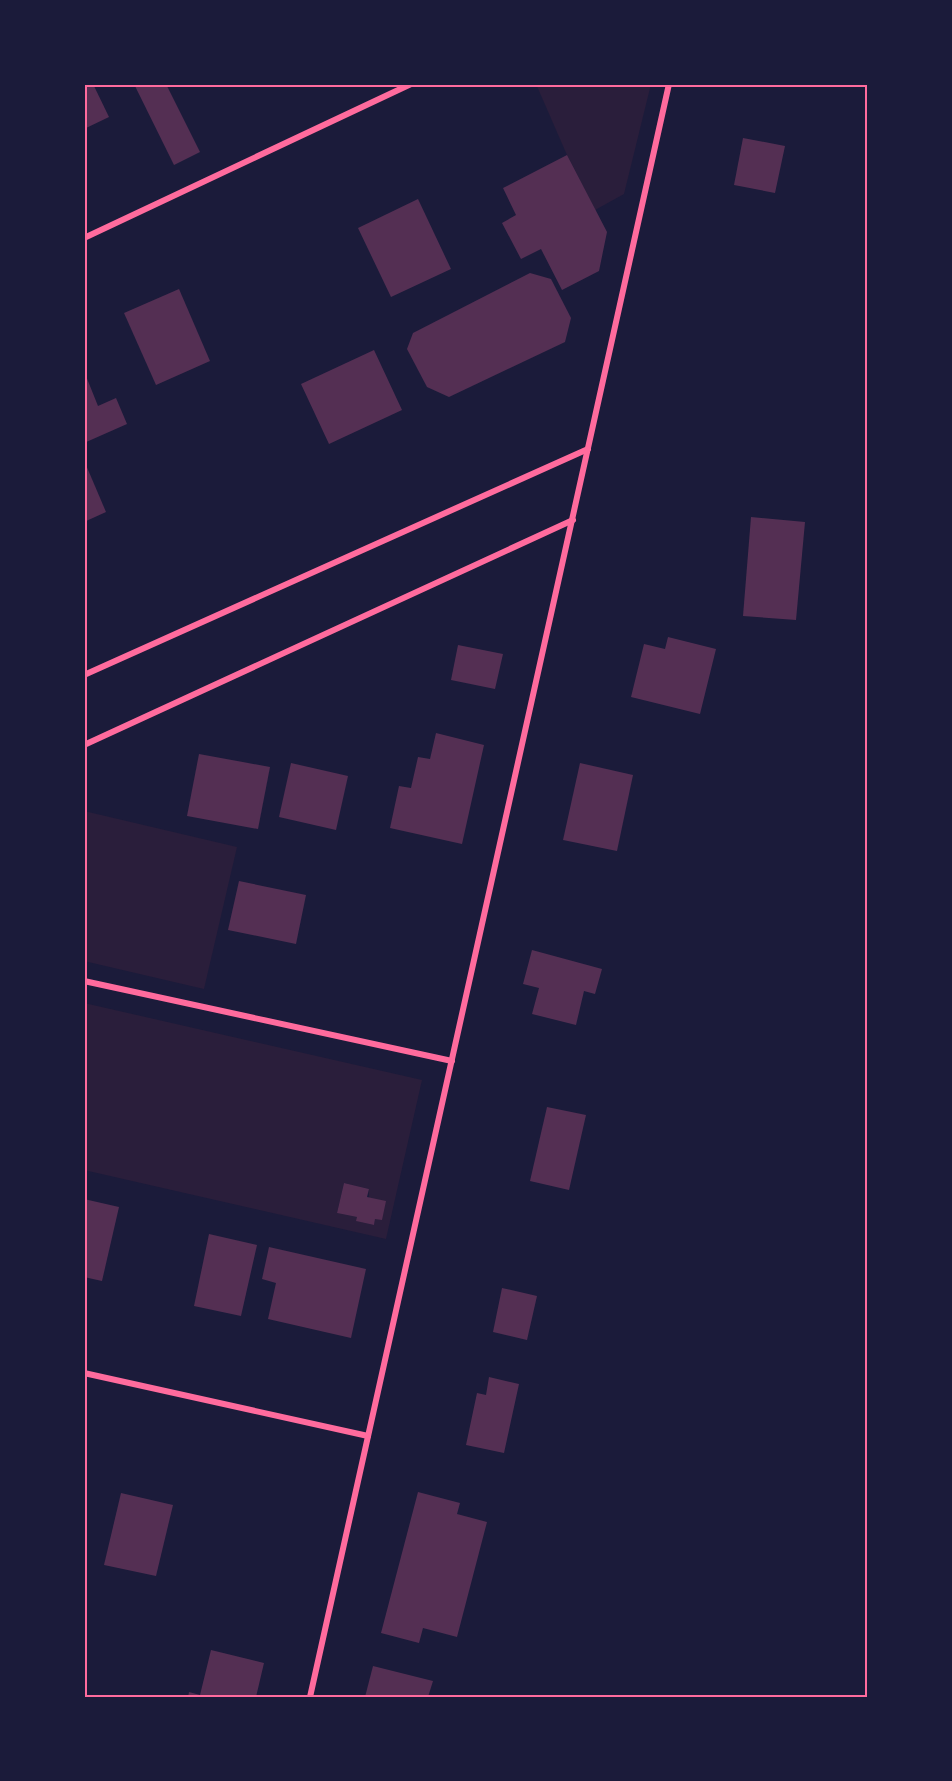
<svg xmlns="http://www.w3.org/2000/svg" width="952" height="1781" font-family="Lato,sans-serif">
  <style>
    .green { fill: #2a1e3b; fill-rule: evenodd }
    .building { fill: #542f53 }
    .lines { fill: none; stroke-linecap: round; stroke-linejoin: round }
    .minor { stroke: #ff6b9d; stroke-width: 6 }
    .neatline { fill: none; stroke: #ff6b9d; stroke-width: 2 }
  </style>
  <rect width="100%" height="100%" fill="#1b1b3a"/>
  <g class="green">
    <path d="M536 84H651L624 194 595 210 567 155Z"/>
    <path d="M84 811 237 847 204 989 84 961Z"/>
    <path d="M84 1003 422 1080 386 1239 84 1170ZM344 1183 369 1189C367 1202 377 1212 374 1225L357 1221V1217L337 1213Z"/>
  </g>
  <g class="building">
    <path d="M84 84H93L109 117 84 129Z"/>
    <path d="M134 84H166L200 152 174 165Z"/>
    <path d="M743 138 785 146 775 193 734 185Z"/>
    <path d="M567 155 607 232 599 271 562 290 541 249 521 259 502 223 516 215 503 188Z"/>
    <path d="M418 199 451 269 391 297 358 228Z"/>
    <path d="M530 273 551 279 571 318 565 342 449 397 427 387 407 349 413 333Z"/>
    <path d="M179 289 210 361 156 385 124 313Z"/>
    <path d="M374 350 402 410 329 444 301 384Z"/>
    <path d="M86 376 98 406 116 398 127 424 84 443V377Z"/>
    <path d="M86 465 106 512 84 522V466Z"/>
    <path d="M751 517 805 522 796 620 743 616Z"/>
    <path d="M668 637 716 649 700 714 631 697 644 644 665 649Z"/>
    <path d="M458 645 503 654 495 689 451 680Z"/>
    <path d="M436 733 484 745 462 844 390 828 399 786 411 788 418 757 430 759Z"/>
    <path d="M199 754 270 767 258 829 187 816Z"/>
    <path d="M291 763 348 776 336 830 279 817Z"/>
    <path d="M580 763 633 775 617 851 563 840Z"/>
    <path d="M239 881 306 895 296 944 228 930Z"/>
    <path d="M532 950 602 969 595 994 584 991 576 1025 532 1014 539 988 523 984Z"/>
    <path d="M547 1107 586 1115 569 1190 530 1181Z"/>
    <path d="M344 1183 369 1189 367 1197 386 1201 382 1220 375 1219 374 1225 356 1221 357 1217 337 1213Z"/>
    <path d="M84 1199 119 1207 102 1281 84 1277Z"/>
    <path d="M209 1234 257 1245 241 1316 194 1306Z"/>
    <path d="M269 1247 366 1269 351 1338 268 1319 276 1283 262 1279Z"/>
    <path d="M502 1288 537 1296 527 1340 493 1332Z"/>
    <path d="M489 1377 519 1384 504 1453 466 1445 477 1393 486 1395Z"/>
    <path d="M418 1492 460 1503 457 1514 487 1522 457 1637 423 1628 419 1643 381 1633Z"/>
    <path d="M121 1493 173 1505 156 1576 104 1565Z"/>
    <path d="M211 1650 264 1663 256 1697H188L189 1692 200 1695Z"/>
    <path d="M373 1666 433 1681 428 1697H365Z"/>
  </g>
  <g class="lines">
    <g class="minor">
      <path d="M84 238 411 84"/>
      <path d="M84 675 588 449"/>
      <path d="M84 745 573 520"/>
      <path d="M84 981 452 1061"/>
      <path d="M84 1373 368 1436"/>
      <path d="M310 1697 669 84"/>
    </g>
  </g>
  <rect width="952" height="1781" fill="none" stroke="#1b1b3a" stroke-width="171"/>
  <rect x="86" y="86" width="780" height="1610" class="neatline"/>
</svg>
